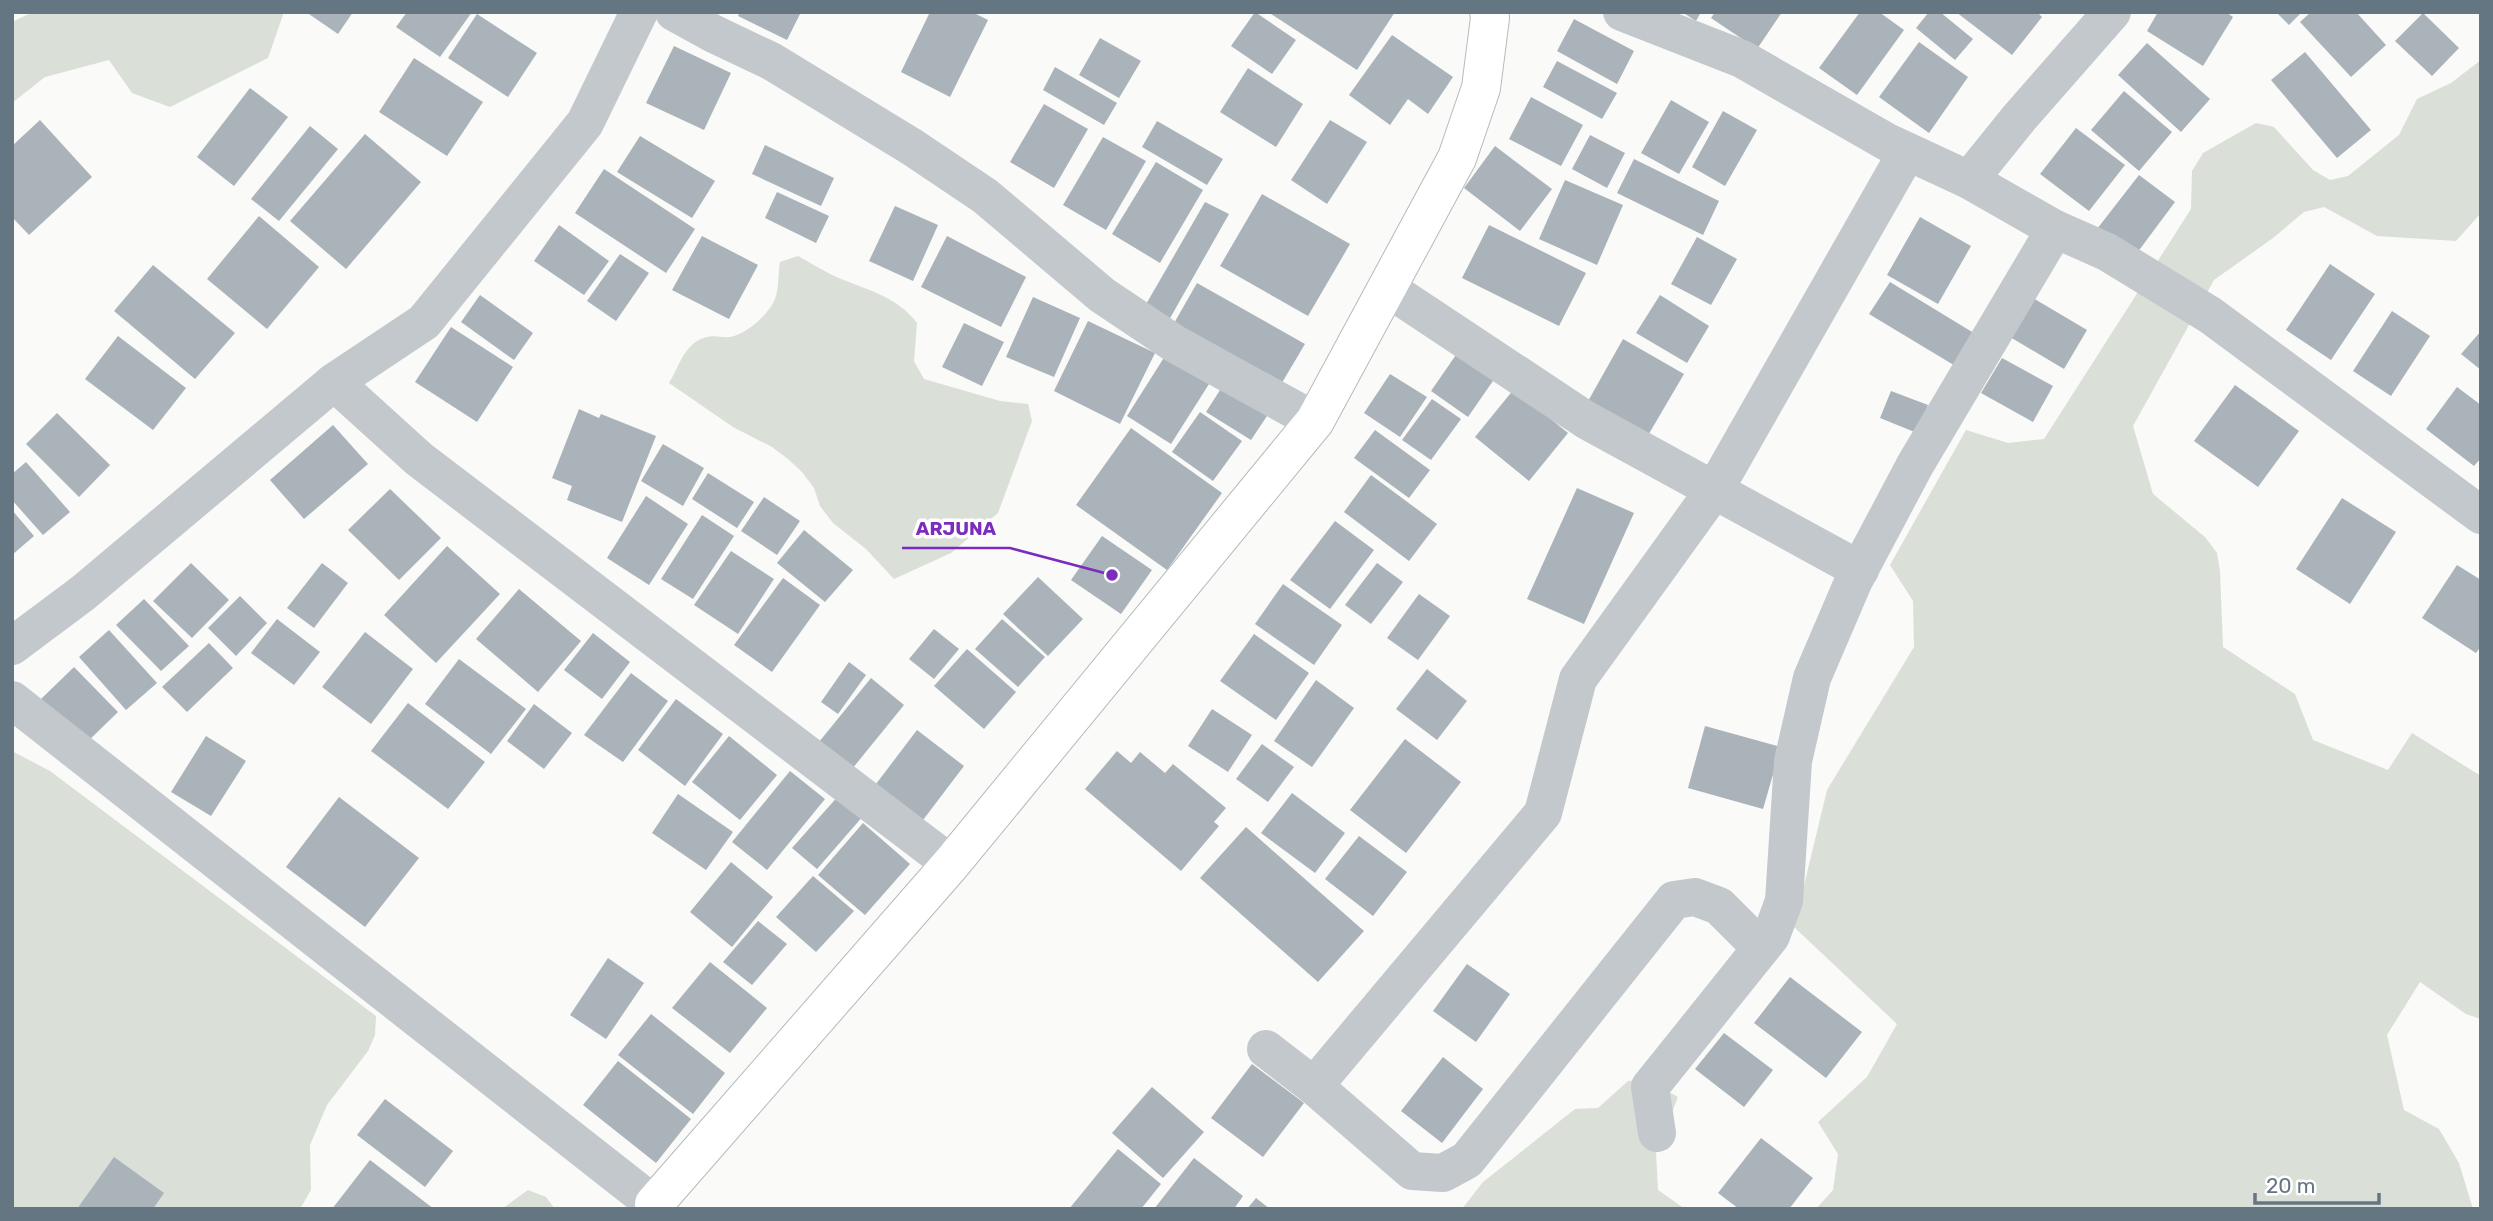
<svg xmlns="http://www.w3.org/2000/svg" width="2493" height="1221" font-family="Rubik,sans-serif">
  <style>
    .green { fill: #dadfd7 }
    .building { fill: #aab3b9 }
    .lines { fill: none; stroke-linecap: round; stroke-linejoin: round }
    .major-casing { stroke: #b5babe; stroke-width: 40 }
    .minor { stroke: #c3c8cc; stroke-width: 38 }
    .major { stroke: #fff; stroke-width: 38 }
    .leader { fill: none; stroke: #7b2cbf; stroke-width: 2.5 }
    .callout-dot { fill: #7b2cbf; stroke: #fff; stroke-width: 2.5 }
    .callout-label { font-size: 19px; text-anchor: middle; font-weight: bold; fill: #7b2cbf; stroke: #fff; stroke-width: 7; stroke-linejoin: round; paint-order: stroke }
  </style>
  <rect width="100%" height="100%" fill="#fafaf8"/>
  <g class="green">
    <path d="M33 12H284L268 58 170 107 132 93 109 60 45 77 12 103V22Z"/>
    <path d="M2481 60V213L2456 241 2377 236 2324 207 2304 212 2273 238 2214 280 2133 426 2153 494 2205 537 2217 553 2220 571 2223 647 2295 694 2313 740 2388 770 2412 733 2481 776V1019L2466 1014 2420 982 2387 1035 2404 1110 2439 1129 2459 1163 2473 1209H1816L1833 1190 1838 1154 1818 1122 1867 1077 1897 1024 1794 927 1827 790 1914 647 1913 601 1890 565 1966 430 2008 443 2044 439 2191 209 2192 171 2203 153 2256 123 2274 127 2313 170 2330 180 2348 176 2399 135 2417 99 2451 83Z"/>
    <path d="M798 256C809 262 820 269 832 275 863 289 896 295 917 323L914 361 924 379 1000 401 1028 404 1032 421 998 513 951 553 894 579 866 549 833 523 820 506 814 488 802 472 788 459 772 447 733 427 669 383C678 369 683 348 699 340 713 333 718 338 730 337 746 335 769 314 775 299 779 289 778 273 780 262Z"/>
    <path d="M12 751 50 771 376 1016 375 1035 368 1051 327 1105 310 1145 311 1190 300 1209H12Z"/>
    <path d="M1646 1079 1678 1097 1656 1153 1658 1190 1685 1209H1462L1483 1182 1575 1109 1598 1108 1628 1081Z"/>
    <path d="M528 1190 546 1197 555 1209H502Z"/>
  </g>
  <g class="building">
    <path d="M306 12H353L338 34Z"/>
    <path d="M407 12H472L440 57 396 27Z"/>
    <path d="M740 12H801L787 40 738 16Z"/>
    <path d="M930 12H972L988 20 950 97 901 72Z"/>
    <path d="M1255 12 1296 40 1272 74 1231 46Z"/>
    <path d="M1268 12H1395L1357 70Z"/>
    <path d="M1682 12H1701L1696 21Z"/>
    <path d="M1715 12H1782L1757 49 1711 18Z"/>
    <path d="M1860 12H1879L1904 30 1857 95 1819 68Z"/>
    <path d="M1929 12H1940L1973 39 1955 60 1916 28Z"/>
    <path d="M1956 12H2037L2042 17 2012 55Z"/>
    <path d="M2158 12H2226L2233 17 2203 66 2147 31Z"/>
    <path d="M2276 12H2302L2289 25Z"/>
    <path d="M2311 12H2356L2386 45 2351 77 2300 22Z"/>
    <path d="M2423 13 2459 48 2432 76 2395 41Z"/>
    <path d="M477 14 537 53 508 97 448 58Z"/>
    <path d="M1574 19 1634 51 1617 84 1557 51Z"/>
    <path d="M1392 35 1453 77 1428 114 1408 99 1390 125 1349 95Z"/>
    <path d="M1100 38 1141 61 1119 98 1079 75Z"/>
    <path d="M1919 42 1968 77 1929 133 1879 97Z"/>
    <path d="M2147 43 2210 99 2181 132 2118 75Z"/>
    <path d="M674 46 731 73 704 130 646 103Z"/>
    <path d="M2305 52 2371 130 2337 158 2271 80Z"/>
    <path d="M414 58 483 102 447 156 379 112Z"/>
    <path d="M1557 61 1617 93 1602 119 1543 87Z"/>
    <path d="M1055 67 1117 103 1104 125 1043 90Z"/>
    <path d="M1248 68 1303 104 1276 147 1220 112Z"/>
    <path d="M250 88 288 117 234 186 197 157Z"/>
    <path d="M2124 91 2172 132 2139 171 2091 130Z"/>
    <path d="M1531 97 1583 125 1561 166 1509 139Z"/>
    <path d="M1671 100 1709 122 1679 174 1641 153Z"/>
    <path d="M1044 104 1088 129 1054 188 1010 162Z"/>
    <path d="M1723 111 1757 130 1725 186 1692 167Z"/>
    <path d="M40 120 92 177 29 235 12 217V146Z"/>
    <path d="M1330 120 1367 142 1327 204 1291 180Z"/>
    <path d="M1157 121 1223 159 1207 185 1142 147Z"/>
    <path d="M310 126 338 149 279 221 251 199Z"/>
    <path d="M2076 128 2125 165 2089 211 2040 174Z"/>
    <path d="M365 134 421 182 346 269 290 221Z"/>
    <path d="M1590 135 1625 153 1607 188 1572 169Z"/>
    <path d="M640 136 715 181 692 218 617 172Z"/>
    <path d="M1103 137 1146 161 1106 230 1063 205Z"/>
    <path d="M765 145 834 178 821 206 752 174Z"/>
    <path d="M1495 146 1552 189 1520 231 1464 188Z"/>
    <path d="M1634 159 1719 201 1703 235 1617 193Z"/>
    <path d="M1156 162 1203 190 1160 263 1112 234Z"/>
    <path d="M604 169 695 229 666 273 575 213Z"/>
    <path d="M2139 175 2175 202 2134 257 2097 229Z"/>
    <path d="M1565 180 1623 205 1597 265 1539 239Z"/>
    <path d="M777 192 829 216 816 243 765 218Z"/>
    <path d="M1262 194 1350 244 1308 316 1220 266Z"/>
    <path d="M1205 202 1229 214 1169 320 1145 306Z"/>
    <path d="M895 206 938 225 913 281 869 261Z"/>
    <path d="M259 216 319 267 267 329 207 279Z"/>
    <path d="M1920 217 1971 246 1938 304 1887 275Z"/>
    <path d="M559 225 609 261 584 295 534 261Z"/>
    <path d="M1489 225 1586 273 1559 326 1462 278Z"/>
    <path d="M702 236 758 265 729 319 672 290Z"/>
    <path d="M947 236 1026 277 1001 327 921 287Z"/>
    <path d="M1697 237 1737 259 1711 305 1671 284Z"/>
    <path d="M620 254 649 273 616 321 587 301Z"/>
    <path d="M2330 264 2375 294 2331 360 2286 330Z"/>
    <path d="M153 265 235 333 195 379 114 311Z"/>
    <path d="M1890 282 1982 338 1962 370 1869 314Z"/>
    <path d="M1197 283 1305 344 1280 386 1173 325Z"/>
    <path d="M480 295 533 333 514 360 461 322Z"/>
    <path d="M1660 295 1709 326 1687 363 1636 333Z"/>
    <path d="M1033 297 1080 318 1054 377 1006 357Z"/>
    <path d="M2033 298 2087 330 2064 369 2010 337Z"/>
    <path d="M2392 311 2430 336 2391 396 2353 371Z"/>
    <path d="M1088 321 1155 353 1120 424 1054 391Z"/>
    <path d="M964 323 1004 342 982 386 942 367Z"/>
    <path d="M451 327 513 367 477 422 415 382Z"/>
    <path d="M2481 331V370L2461 354Z"/>
    <path d="M118 336 186 388 153 430 85 379Z"/>
    <path d="M1623 339 1684 374 1647 437 1587 403Z"/>
    <path d="M1458 352 1495 378 1468 417 1431 391Z"/>
    <path d="M1165 356 1209 384 1171 444 1127 416Z"/>
    <path d="M2002 358 2053 386 2033 422 1981 393Z"/>
    <path d="M1390 374 1427 397 1400 437 1364 413Z"/>
    <path d="M2235 385 2299 431 2258 487 2194 441Z"/>
    <path d="M1222 387 1267 416 1251 440 1206 412Z"/>
    <path d="M2457 387 2481 405V458L2474 466 2426 429Z"/>
    <path d="M1514 389 1568 433 1529 481 1475 437Z"/>
    <path d="M1891 391 1928 405 1917 433 1880 418Z"/>
    <path d="M1432 399 1461 419 1431 460 1402 440Z"/>
    <path d="M579 409 599 418 601 414 656 436 622 522 567 500 572 486 552 478Z"/>
    <path d="M1200 412 1242 441 1213 481 1172 452Z"/>
    <path d="M57 413 110 465 79 497 26 444Z"/>
    <path d="M333 425 368 464 304 519 270 480Z"/>
    <path d="M1131 428 1222 493 1167 570 1076 505Z"/>
    <path d="M1375 430 1430 470 1409 498 1354 458Z"/>
    <path d="M663 444 704 468 683 506 641 481Z"/>
    <path d="M26 462 70 512 43 535 12 500V474Z"/>
    <path d="M708 473 754 502 737 528 692 499Z"/>
    <path d="M1371 475 1437 524 1409 561 1344 512Z"/>
    <path d="M1577 488 1634 513 1584 624 1527 599Z"/>
    <path d="M390 489 441 538 399 580 348 530Z"/>
    <path d="M646 496 688 524 649 585 607 558Z"/>
    <path d="M764 497 800 521 777 555 741 531Z"/>
    <path d="M2342 498 2396 532 2350 604 2296 569Z"/>
    <path d="M12 510 34 536 12 555Z"/>
    <path d="M702 515 734 536 693 599 661 579Z"/>
    <path d="M1335 521 1374 550 1330 609 1290 580Z"/>
    <path d="M804 530 853 570 825 602 777 563Z"/>
    <path d="M1102 536 1152 570 1121 614 1071 580Z"/>
    <path d="M447 546 500 594 436 663 384 615Z"/>
    <path d="M731 551 774 579 738 634 694 605Z"/>
    <path d="M191 563 229 600 192 638 153 601Z"/>
    <path d="M322 563 348 583 314 628 287 608Z"/>
    <path d="M1377 563 1403 582 1371 624 1345 605Z"/>
    <path d="M2457 565 2481 580V646L2476 653 2422 618Z"/>
    <path d="M1038 577 1083 619 1048 656 1003 614Z"/>
    <path d="M783 578 820 605 772 672 734 645Z"/>
    <path d="M1283 584 1342 625 1314 665 1255 624Z"/>
    <path d="M519 589 581 641 538 692 476 639Z"/>
    <path d="M1419 594 1450 616 1418 660 1387 638Z"/>
    <path d="M240 596 267 623 236 656 208 628Z"/>
    <path d="M144 599 189 646 161 671 116 625Z"/>
    <path d="M277 619 320 652 294 685 251 653Z"/>
    <path d="M1002 619 1045 657 1018 687 975 649Z"/>
    <path d="M934 629 959 649 934 679 909 659Z"/>
    <path d="M109 630 157 683 126 710 79 657Z"/>
    <path d="M365 632 413 669 371 724 322 687Z"/>
    <path d="M593 633 630 662 602 699 564 670Z"/>
    <path d="M1254 634 1309 673 1276 720 1220 681Z"/>
    <path d="M209 643 233 668 187 712 162 687Z"/>
    <path d="M967 649 1016 692 984 729 934 686Z"/>
    <path d="M459 659 526 709 491 754 425 704Z"/>
    <path d="M849 662 866 675 838 714 821 702Z"/>
    <path d="M74 667 118 712 85 744 41 699Z"/>
    <path d="M1427 669 1467 701 1437 740 1396 709Z"/>
    <path d="M631 673 668 701 623 762 584 735Z"/>
    <path d="M871 678 904 705 852 769 819 742Z"/>
    <path d="M1316 680 1354 708 1312 767 1274 741Z"/>
    <path d="M676 699 723 734 685 786 638 750Z"/>
    <path d="M408 703 485 762 448 809 371 751Z"/>
    <path d="M534 704 572 733 544 769 507 741Z"/>
    <path d="M1212 709 1252 735 1228 772 1188 746Z"/>
    <path d="M1705 726 1781 747 1763 809 1688 788Z"/>
    <path d="M917 730 964 766 923 820 876 784Z"/>
    <path d="M206 736 246 761 211 816 171 792Z"/>
    <path d="M729 736 777 775 740 820 692 782Z"/>
    <path d="M1405 739 1461 782 1406 853 1350 810Z"/>
    <path d="M1262 744 1294 767 1268 802 1236 779Z"/>
    <path d="M1117 751 1131 763 1140 752 1165 773 1173 764 1226 808 1214 822 1219 826 1181 871 1085 789Z"/>
    <path d="M790 771 825 799 767 870 732 842Z"/>
    <path d="M1292 793 1345 833 1315 873 1261 833Z"/>
    <path d="M678 794 733 832 706 870 652 833Z"/>
    <path d="M840 794 864 815 817 869 792 848Z"/>
    <path d="M339 797 419 858 365 927 286 867Z"/>
    <path d="M863 823 910 864 865 915 818 875Z"/>
    <path d="M1246 827 1364 931 1318 982 1200 878Z"/>
    <path d="M1359 836 1407 872 1373 916 1325 879Z"/>
    <path d="M731 862 773 897 732 947 690 912Z"/>
    <path d="M813 876 854 911 816 952 776 917Z"/>
    <path d="M758 921 787 944 752 985 723 962Z"/>
    <path d="M608 958 644 983 606 1039 570 1015Z"/>
    <path d="M710 962 767 1008 730 1053 672 1008Z"/>
    <path d="M1467 964 1510 994 1476 1042 1433 1011Z"/>
    <path d="M1790 977 1862 1032 1826 1078 1754 1023Z"/>
    <path d="M651 1014 725 1073 693 1114 618 1055Z"/>
    <path d="M1724 1033 1773 1070 1744 1107 1695 1069Z"/>
    <path d="M1443 1057 1483 1089 1442 1143 1401 1111Z"/>
    <path d="M618 1061 691 1119 656 1163 583 1105Z"/>
    <path d="M1252 1064 1304 1103 1263 1157 1211 1118Z"/>
    <path d="M1152 1087 1204 1132 1163 1178 1112 1133Z"/>
    <path d="M385 1099 453 1151 425 1187 357 1135Z"/>
    <path d="M1761 1138 1813 1178 1789 1209H1739L1718 1193Z"/>
    <path d="M1118 1149 1161 1184 1141 1209H1069Z"/>
    <path d="M114 1157 164 1193 153 1209H77Z"/>
    <path d="M1194 1158 1243 1196 1234 1209H1154Z"/>
    <path d="M370 1160 434 1209H332Z"/>
    <path d="M1256 1198 1270 1209H1247Z"/>
  </g>
  <g class="lines">
    <g class="major-casing">
      <path id="major" d="M654 1204 951 864 1315 421 1457 158 1481 88 1490 18 1489 12"/>
    </g>
    <g class="minor">
      <path d="M639 12 585 123 424 322 334 382 419 459 951 864"/>
      <path d="M674 12 714 34 771 61 912 147 985 196 1102 295 1175 344 1315 421"/>
      <path d="M1622 12 1742 59 1887 142 1969 180 2019 118 2112 12"/>
      <path d="M2055 229 2107 252 2210 315 2481 515"/>
      <path d="M1387 288 1586 420 1860 570"/>
      <path d="M12 646 83 593 334 382"/>
      <path d="M12 700 660 1209"/>
      <path d="M1266 1049 1314 1086 1412 1171 1443 1173 1467 1160 1674 900 1695 897 1719 906 1761 948"/>
      <path d="M1314 1086 1543 813 1578 679 1715 489 1907 152"/>
      <path d="M1657 1133 1650 1087 1771 936 1784 901 1793 761 1812 678 1854 580 1915 465 2055 229 1969 180"/>
    </g>
    <use href="#major" class="major"/>
  </g>
  <path class="leader" d="M1112 575L1010 548H902"/>
  <circle class="callout-dot" cx="1112" cy="575" r="7"/>
  <g class="callout-label">
    <text x="956" y="535">ARJUNA</text>
  </g>
  <rect width="2493" height="1221" fill="none" stroke="#657683" stroke-width="28"/>
  <path d="M2255 1193v10h124v-10" fill="none" stroke="#657683" stroke-width="3.5"/>
  <text x="2266" y="1193" font-size="21" fill="#657683" stroke="#ffffff" stroke-width="5" paint-order="stroke">20 m</text>
</svg>
